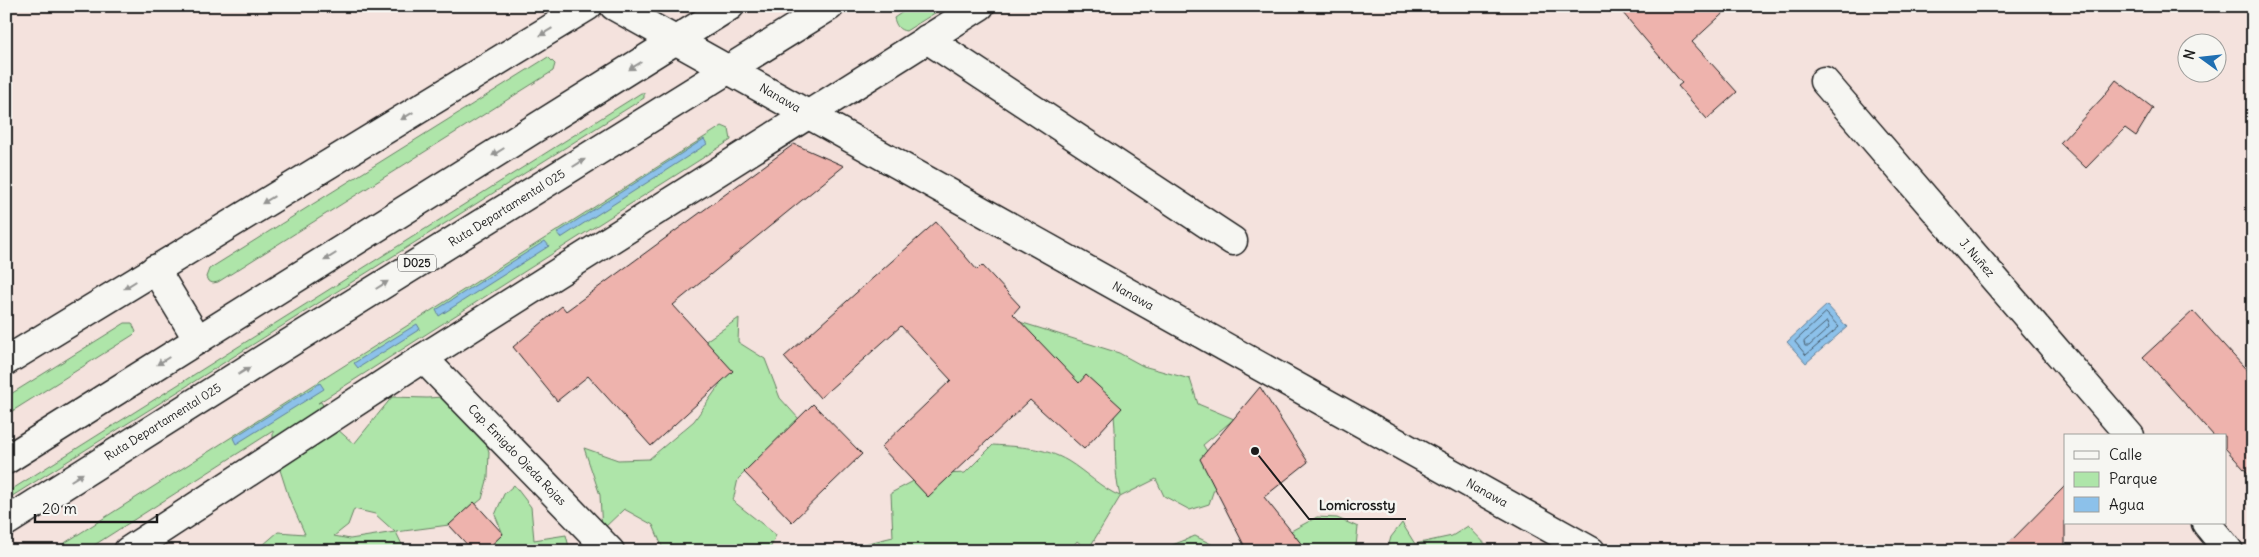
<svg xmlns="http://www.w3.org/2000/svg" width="2259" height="557" font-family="Delius,sans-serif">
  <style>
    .green { fill: #aee5a9; stroke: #658062; fill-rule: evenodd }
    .water { fill: #8cc1ea; stroke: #5f7f98 }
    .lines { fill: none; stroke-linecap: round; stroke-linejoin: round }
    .shore { stroke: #495e6e; stroke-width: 1 }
    .building { fill: #eeb3ad; stroke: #1c1c1c }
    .minor-casing { stroke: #1c1c1c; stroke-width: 31 }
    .highway-casing { stroke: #1c1c1c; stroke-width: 31 }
    .minor { stroke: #f6f6f2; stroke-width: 28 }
    .highway { stroke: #f6f6f2; stroke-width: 28 }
    .oneway { fill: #949492 }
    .labels { text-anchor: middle; stroke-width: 5; stroke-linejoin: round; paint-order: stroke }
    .shield { fill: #f6f6f2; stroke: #5d5d5c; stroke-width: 1 }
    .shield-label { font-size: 11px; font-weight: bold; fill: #1c1c1c }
    .street-label { font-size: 12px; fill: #1c1c1c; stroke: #f6f6f2 }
    .leader { fill: none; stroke: #1c1c1c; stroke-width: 2 }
    .callout-dot { fill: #1c1c1c; stroke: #f6f6f2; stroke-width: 2 }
    .callout-label { font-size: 14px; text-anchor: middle; font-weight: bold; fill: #1c1c1c; stroke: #f6f6f2; stroke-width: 5; stroke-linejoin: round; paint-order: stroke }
  </style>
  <rect width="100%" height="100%" fill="#f4e2dd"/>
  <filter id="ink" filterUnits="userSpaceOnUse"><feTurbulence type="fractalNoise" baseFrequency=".02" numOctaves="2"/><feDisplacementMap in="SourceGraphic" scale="10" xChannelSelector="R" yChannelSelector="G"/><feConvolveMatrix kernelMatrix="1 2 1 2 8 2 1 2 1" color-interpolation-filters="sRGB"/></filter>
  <g filter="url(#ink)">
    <g class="green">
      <path d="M911 6H946L906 31C899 30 896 26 894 18Z"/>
      <path d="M548 57 555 64 553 71 218 282 213 283 208 281 206 277 209 269Z"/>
      <path d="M641 93H644V98L6 500V493Z"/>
      <path d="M722 126 729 129 731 140 318 403 321 402 336 428 354 444 392 397 427 398 460 396 478 415 489 452 488 477 482 499 449 525 396 532 405 551H256L278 532 305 534 289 498 273 448V431L85 551H52ZM354 509 375 514 395 532 350 539 334 536 348 525Z"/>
      <path d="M946 299 1119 353 1143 366 1190 379 1198 404 1234 419 1203 445 1220 472 1209 504 1190 510 1164 496 1156 479 1120 497 1088 550 1077 541 1069 551H857L856 546 893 537 891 493 925 475 965 473 993 445C1021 447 1044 447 1068 461 1086 472 1101 488 1120 496 1113 470 1117 443 1114 416Z"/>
      <path d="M739 318 738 342 765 359 780 398 799 419 738 479 733 501 776 535 769 551H664L653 525 624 509 602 530 600 495 584 448 618 460 649 459 694 421 720 384 694 349Z"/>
      <path d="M125 323H132L136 332 133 335 6 415V397Z"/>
      <path d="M514 485 531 507 534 540 566 535 570 551H485L503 534 495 515 504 494Z"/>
      <path d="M1317 517 1337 518 1358 527 1356 546 1347 551H1306L1291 531Z"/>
      <path d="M1402 523 1415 544 1452 536 1468 526 1492 551H1387L1391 537Z"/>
      <path d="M1195 536 1225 551H1165V548Z"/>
    </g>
    <g class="water">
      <path d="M704 139 707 144 561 238 557 233Z"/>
      <path d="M545 241 549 246 439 316 436 310Z"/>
      <path d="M1827 305 1847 327 1806 363 1787 342Z"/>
      <path d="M417 324 420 329 358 368 354 363Z"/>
      <path d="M320 383 324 389 236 444 233 438Z"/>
    </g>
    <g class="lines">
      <g class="shore">
        <path d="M1826 313 1839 327 1806 355 1795 342Z"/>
        <path d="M1827 322 1829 328 1809 346H1805L1804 342Z"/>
      </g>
    </g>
    <g class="building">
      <path d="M1617 6H1731L1692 42 1737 92 1707 119 1678 86 1682 83Z"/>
      <path d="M2116 80 2153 108 2136 136 2125 128 2086 168 2060 143 2103 97Z"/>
      <path d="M794 144 844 166 673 305 733 371 651 446 588 376 557 401 513 347 562 306 566 311Z"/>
      <path d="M936 222 977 270 982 265 1020 306 1013 314 1079 383 1086 375 1122 408 1084 449 1030 400 928 497 881 447 951 380 901 326 820 398 784 357Z"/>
      <path d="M2193 311 2253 377V479L2225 448V436H2214L2143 357Z"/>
      <path d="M1260 387 1308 462 1264 497 1307 551H1247L1200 459Z"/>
      <path d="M813 404 862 454 792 522 744 472Z"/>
      <path d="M2065 486V551H2001Z"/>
      <path d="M474 502 503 534 485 551H473L449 525Z"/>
    </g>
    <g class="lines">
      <g class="minor-casing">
        <g id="minor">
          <path d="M614 6 1591 551"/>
          <path d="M927 39 1233 241"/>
          <path d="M1824 81 2130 436"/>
          <path d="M423 358 610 551"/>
          <path d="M6 361 588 6"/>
          <path d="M2206 523 2229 551"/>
          <path d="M128 551 423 358 980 6"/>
        </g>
      </g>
      <g class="highway-casing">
        <g id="highway">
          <path d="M155 269 198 340"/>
          <path d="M6 460 730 6"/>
          <path d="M6 522 254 365 830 6"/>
        </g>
      </g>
      <use href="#minor" class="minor"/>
      <use href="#highway" class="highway"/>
    </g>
    <defs><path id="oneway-solid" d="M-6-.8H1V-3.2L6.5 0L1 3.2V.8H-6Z" transform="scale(1.25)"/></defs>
    <g class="oneway">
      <use href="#oneway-solid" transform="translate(546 32) rotate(149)"/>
      <use href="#oneway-solid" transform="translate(635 66) rotate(148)"/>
      <use href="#oneway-solid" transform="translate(407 116) rotate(149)"/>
      <use href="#oneway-solid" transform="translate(498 152) rotate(148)"/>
      <use href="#oneway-solid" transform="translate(579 163) rotate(-32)"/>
      <use href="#oneway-solid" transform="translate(268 200) rotate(149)"/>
      <use href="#oneway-solid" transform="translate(330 257) rotate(148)"/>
      <use href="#oneway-solid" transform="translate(130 285) rotate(148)"/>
      <use href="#oneway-solid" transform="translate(382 285) rotate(-32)"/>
      <use href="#oneway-solid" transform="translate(163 361) rotate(148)"/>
      <use href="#oneway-solid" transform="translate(244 371) rotate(-32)"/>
      <use href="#oneway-solid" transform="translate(77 477) rotate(-32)"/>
    </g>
  </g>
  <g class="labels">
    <rect class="shield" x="398" y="254.5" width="38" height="17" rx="4"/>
    <g class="shield-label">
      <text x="417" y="267">D025</text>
    </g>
    <g class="street-label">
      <text transform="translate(780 98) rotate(30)" y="4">Nanawa</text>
      <text transform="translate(507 208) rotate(-32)" y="4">Ruta Departamental 025</text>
      <text transform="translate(1977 258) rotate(49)" y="4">J. Nuñez</text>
      <text transform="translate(1133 296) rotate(29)" y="4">Nanawa</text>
      <text transform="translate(163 422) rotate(-32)" y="4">Ruta Departamental 025</text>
      <text transform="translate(517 455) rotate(46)" y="4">Cap. Emigdo Ojeda Rojas</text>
      <text transform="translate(1487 493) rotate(29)" y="4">Nanawa</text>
    </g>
  </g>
  <path class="leader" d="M1255 451L1309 519H1406"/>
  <circle class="callout-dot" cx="1255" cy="451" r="5"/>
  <g class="callout-label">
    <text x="1357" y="510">Lomicrossty</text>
  </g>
  <rect width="2259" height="557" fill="none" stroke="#f6f6f2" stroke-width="25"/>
  <rect x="12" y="12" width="2234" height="532" fill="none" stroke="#1c1c1c" stroke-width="2" filter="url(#ink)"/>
  <rect x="2064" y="434" width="162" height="90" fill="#f6f6f2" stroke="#9f9f9c"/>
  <rect x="2074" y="451" width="25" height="8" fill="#f6f6f2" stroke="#9f9f9c"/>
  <text x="2109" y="460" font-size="15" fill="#1c1c1c">Calle</text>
  <rect x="2074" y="472" width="25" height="15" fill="#aee5a9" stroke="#9f9f9c"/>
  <text x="2109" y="484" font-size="15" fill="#1c1c1c">Parque</text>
  <rect x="2074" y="497" width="25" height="15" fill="#8cc1ea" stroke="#9f9f9c"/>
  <text x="2109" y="510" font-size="15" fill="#1c1c1c">Agua</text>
  <g transform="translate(2202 58) rotate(285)"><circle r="24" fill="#f6f6f2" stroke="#9f9f9c"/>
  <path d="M0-4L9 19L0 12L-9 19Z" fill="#1f6fb2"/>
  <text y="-8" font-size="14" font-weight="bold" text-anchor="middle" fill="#1c1c1c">N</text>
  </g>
  <path d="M35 514v8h122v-8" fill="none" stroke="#1c1c1c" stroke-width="2.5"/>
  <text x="42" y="514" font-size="15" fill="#1c1c1c" stroke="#f6f6f2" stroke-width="4" paint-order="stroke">20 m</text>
</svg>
